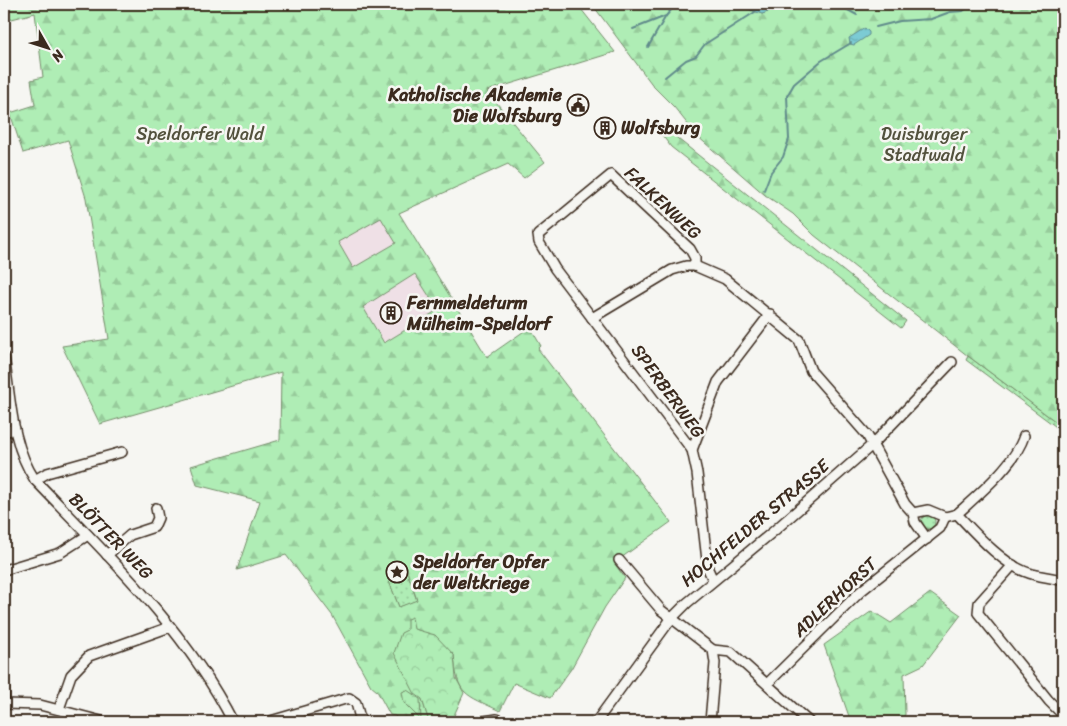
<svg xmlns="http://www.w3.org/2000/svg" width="1067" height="726" font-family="Sriracha,sans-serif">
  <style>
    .built { fill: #efe0e6 }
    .grass { fill: url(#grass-dots); stroke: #758c6a }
    .forest { fill: url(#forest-firs); stroke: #758c6a; fill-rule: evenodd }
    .wetland { fill: url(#wetland-marsh); stroke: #758c6a }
    .park { fill: url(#park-crowns); stroke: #758c6a }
    .water { fill: url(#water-ripples); stroke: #618b8b }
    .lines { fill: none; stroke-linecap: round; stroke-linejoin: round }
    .stream { stroke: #618b8b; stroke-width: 2 }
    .minor-casing { stroke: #3b2a1e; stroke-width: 12 }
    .minor { stroke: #f6f6f2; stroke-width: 9 }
    .labels { text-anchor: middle; stroke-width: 5; stroke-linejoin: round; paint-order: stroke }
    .poi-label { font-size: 18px; font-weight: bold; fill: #3b2a1e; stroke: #f6f6f2; text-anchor: start }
    .park-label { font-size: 18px; fill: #52513c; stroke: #f6f6f2 }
    .street-label { font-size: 18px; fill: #3b2a1e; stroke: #f6f6f2 }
  </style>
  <defs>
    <pattern id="grass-dots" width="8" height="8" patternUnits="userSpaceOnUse" patternTransform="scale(1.25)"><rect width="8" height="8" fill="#afedb5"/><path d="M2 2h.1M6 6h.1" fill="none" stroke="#97cb9b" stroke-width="1.8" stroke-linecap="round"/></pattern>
    <pattern id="forest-firs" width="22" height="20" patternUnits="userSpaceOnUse" patternTransform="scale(1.25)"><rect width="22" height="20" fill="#afedb5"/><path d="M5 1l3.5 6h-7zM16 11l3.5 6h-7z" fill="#97cb9b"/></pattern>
    <pattern id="wetland-marsh" width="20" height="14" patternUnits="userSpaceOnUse" patternTransform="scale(1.25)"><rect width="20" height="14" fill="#afedb5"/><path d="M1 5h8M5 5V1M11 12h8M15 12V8" fill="none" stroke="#97cb9b"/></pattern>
    <pattern id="park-crowns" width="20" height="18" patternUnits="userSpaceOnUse" patternTransform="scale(1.25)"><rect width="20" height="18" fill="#afedb5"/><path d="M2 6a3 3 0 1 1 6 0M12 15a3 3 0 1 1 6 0" fill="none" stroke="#97cb9b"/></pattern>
    <pattern id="water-ripples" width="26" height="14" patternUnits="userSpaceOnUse" patternTransform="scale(1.25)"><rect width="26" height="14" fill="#7bcbd4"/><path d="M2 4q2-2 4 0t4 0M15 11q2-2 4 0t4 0" fill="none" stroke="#6baeb6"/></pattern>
  </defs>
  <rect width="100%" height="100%" fill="#f6f6f2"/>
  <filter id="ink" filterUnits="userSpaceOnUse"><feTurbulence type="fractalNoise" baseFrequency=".02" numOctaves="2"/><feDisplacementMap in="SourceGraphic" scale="10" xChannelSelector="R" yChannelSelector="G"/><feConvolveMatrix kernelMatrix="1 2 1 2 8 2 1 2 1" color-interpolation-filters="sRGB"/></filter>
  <g filter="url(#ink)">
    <g class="built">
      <path d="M381 217 396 243 353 268 338 242Z"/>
      <path d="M415 274 438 310 384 343 362 307Z"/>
    </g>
    <g class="grass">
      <path d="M968 356 1063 427V432L966 360Z"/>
      <circle cx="928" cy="522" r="7"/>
      <path d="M401 570 407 571 417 601 399 607 388 579 393 573Z"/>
    </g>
    <g class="forest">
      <path d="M4 4H577L615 52 487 91 545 162 524 178 508 164 399 213 487 357 530 327 541 346 538 349 671 522 614 563 625 578 605 607 571 669 550 698 514 683 500 711C465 694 457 696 454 655L422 699 429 722H401L395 716 390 715 377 691 371 686 332 615 286 555 237 570 260 501 197 485 191 466 280 440 281 372 100 424 62 346 109 339 86 198 68 140 23 153 10 113 35 105 31 80 43 77 35 13 4 21ZM381 218 396 243 353 268 338 242ZM415 274 438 310 384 343 363 307ZM401 570 407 571 417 600 399 607 388 579 393 573Z"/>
      <path d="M592 4H735L762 14 768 12V4H1063V427L968 356 814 235 793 214 765 195 697 136 674 107 654 87Z"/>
      <path d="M668 124 678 139 906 321 901 328 671 147 659 131Z"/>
      <path d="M930 593 961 615 923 665 904 674 905 715 896 722H851L824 645 872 611 891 623Z"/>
    </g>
    <path class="wetland" d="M407 690 420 699 421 720 404 703 402 692Z"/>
    <path class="park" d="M412 617 414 629 435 635 454 655 456 678 464 693 451 722H429L422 699 415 694 394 653 401 633 407 630V619Z"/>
    <g class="water">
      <path d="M735 4H768V12L762 14Z"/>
      <path d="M865 28 869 32V35L854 45 850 44 849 38Z"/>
    </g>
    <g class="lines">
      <g class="stream">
        <path d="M818 4 846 9 857 15"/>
        <path d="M768 7 780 8 804 4"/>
        <path d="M876 27 900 21 931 19 950 12 963 11 972 4"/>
        <path d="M633 29 666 16 676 4"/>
        <path d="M648 47 666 16"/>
        <path d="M665 77 686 60 696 56 705 44 755 12"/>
        <path d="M764 190 771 172 783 157 789 139 787 96 794 84 821 61 851 43"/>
      </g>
      <g class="minor-casing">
        <g id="minor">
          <path d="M695 266V258L690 249 611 175 538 235 539 242 555 269 692 450 697 473 708 569 713 580"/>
          <path d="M592 318 672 270 686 266H695L725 279 799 340 811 371 867 435 905 504 913 513 928 510 945 517 957 514C975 533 1003 565 1029 573 1040 577 1052 577 1063 581"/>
          <path d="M4 357C11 399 11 444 35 480 107 555 185 628 233 722"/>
          <path d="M4 432 15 429"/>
          <path d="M692 450 718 382 770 314"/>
          <path d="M35 480 47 473 122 452"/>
          <path d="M913 513 915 522 927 539"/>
          <path d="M957 514C979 494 1015 464 1024 436"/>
          <path d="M107 555 130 535 154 527 158 518 156 508"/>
          <path d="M619 560 661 610 713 650 715 663 710 722"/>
          <path d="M1013 565 979 603 978 613 1049 701 1063 715"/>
          <path d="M4 570 60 553 88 535"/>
          <path d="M713 650 731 652 809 722"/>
          <path d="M4 674V701"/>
          <path d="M768 683 861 591 940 528 945 517"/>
          <path d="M4 704 40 705 105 722"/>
          <path d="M59 709 71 675 89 656 170 627"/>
          <path d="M267 722 349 698 356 703 361 722"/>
          <path d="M479 722 497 719 504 722"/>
          <path d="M596 722 671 619 687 603 775 530 872 445 952 362"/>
        </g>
      </g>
      <use href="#minor" class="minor"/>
    </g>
  </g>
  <defs>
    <g id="civic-ring" transform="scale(1.125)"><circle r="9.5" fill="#f6f6f2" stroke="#3b2a1e" stroke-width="1.5"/><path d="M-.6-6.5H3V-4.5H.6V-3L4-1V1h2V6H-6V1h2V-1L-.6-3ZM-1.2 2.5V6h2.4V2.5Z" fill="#3b2a1e"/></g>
    <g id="building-ring" transform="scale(1.125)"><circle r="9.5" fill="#f6f6f2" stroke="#3b2a1e" stroke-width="1.5"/><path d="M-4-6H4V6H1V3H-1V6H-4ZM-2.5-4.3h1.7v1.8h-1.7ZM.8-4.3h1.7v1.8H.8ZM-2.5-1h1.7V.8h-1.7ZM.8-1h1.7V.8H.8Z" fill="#3b2a1e"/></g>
    <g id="sight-ring" transform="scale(1.125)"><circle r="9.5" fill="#f6f6f2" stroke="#3b2a1e" stroke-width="1.5"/><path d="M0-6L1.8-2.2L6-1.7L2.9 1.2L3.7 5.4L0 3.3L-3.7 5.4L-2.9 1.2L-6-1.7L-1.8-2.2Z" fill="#3b2a1e"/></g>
  </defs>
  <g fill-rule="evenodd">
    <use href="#civic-ring" x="578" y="105"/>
    <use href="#building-ring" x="605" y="128"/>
    <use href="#building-ring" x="391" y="313"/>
    <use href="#sight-ring" x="397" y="572"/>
  </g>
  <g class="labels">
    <g class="poi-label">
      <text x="562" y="101" text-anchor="end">Katholische Akademie<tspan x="562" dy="21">Die Wolfsburg</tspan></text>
      <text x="621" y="134">Wolfsburg</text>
      <text x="407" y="309">Fernmeldeturm<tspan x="407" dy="21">Mülheim-Speldorf</tspan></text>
      <text x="413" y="568">Speldorfer Opfer<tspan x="413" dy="21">der Weltkriege</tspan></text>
    </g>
    <g class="park-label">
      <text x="200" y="140">Speldorfer Wald</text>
      <text x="924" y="140">Duisburger<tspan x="924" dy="21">Stadtwald</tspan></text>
    </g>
    <g class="street-label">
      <text transform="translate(663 203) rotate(43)" y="6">FALKENWEG</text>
      <text transform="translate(668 391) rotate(54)" y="6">SPERBERWEG</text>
      <text transform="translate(755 523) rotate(-40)" y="6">HOCHFELDER STRASSE</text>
      <text transform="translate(111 536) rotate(46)" y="6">BLÖTTER WEG</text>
      <text transform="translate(835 597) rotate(-43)" y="6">ADLERHORST</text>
    </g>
  </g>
  <rect width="1067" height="726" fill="none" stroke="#f6f6f2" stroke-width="20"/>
  <rect x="10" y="10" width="1047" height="706" fill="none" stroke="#3b2a1e" stroke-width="2" filter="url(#ink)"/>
  <g transform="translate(48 48) rotate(129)" stroke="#f6f6f2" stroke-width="4" paint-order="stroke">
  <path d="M0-4L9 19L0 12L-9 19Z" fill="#3b2a1e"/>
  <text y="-8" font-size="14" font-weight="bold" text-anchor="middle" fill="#3b2a1e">N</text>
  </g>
</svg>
